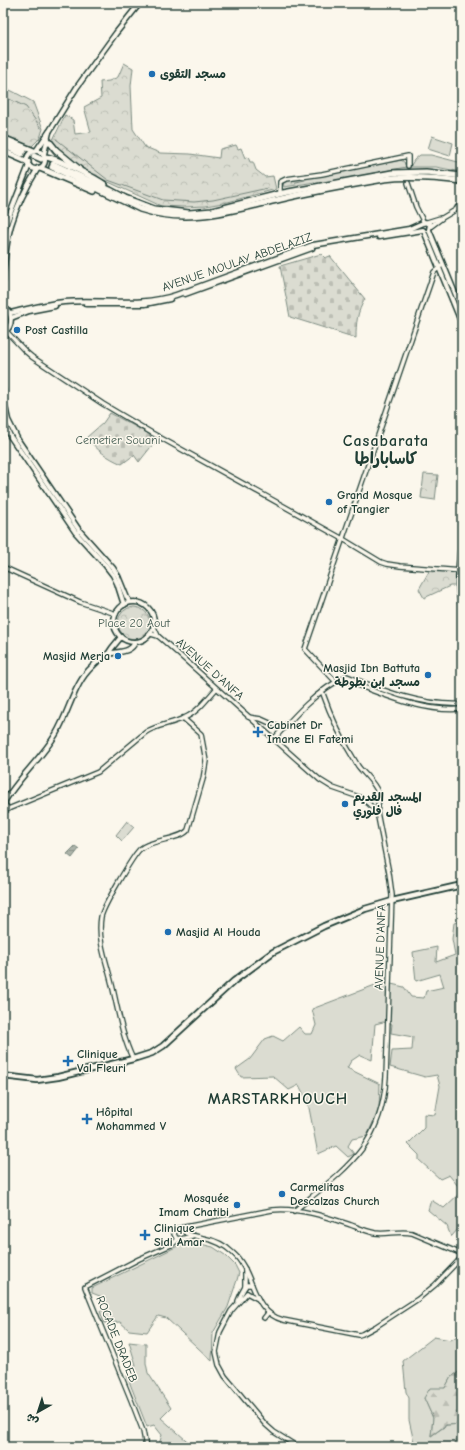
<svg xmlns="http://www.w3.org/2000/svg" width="465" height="1450" font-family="'Comic Neue','Playpen Sans Arabic',sans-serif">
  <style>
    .green { fill: #dbdcd1; stroke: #7d8c82 }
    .forest { fill: url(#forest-firs); stroke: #7d8c82 }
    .cemetery { fill: url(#cemetery-stones); stroke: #7d8c82 }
    .park { fill: url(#park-crowns); stroke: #7d8c82 }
    .water { fill: url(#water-rules); stroke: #74847b }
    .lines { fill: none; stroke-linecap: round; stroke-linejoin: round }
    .stream { stroke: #74847b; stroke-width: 1 }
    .trunk-tunnel { stroke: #cfd2c7; stroke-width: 5; stroke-dasharray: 5 2.5; stroke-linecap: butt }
    .tertiary-casing { stroke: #1f3d34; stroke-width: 6 }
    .secondary-casing { stroke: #1f3d34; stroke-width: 7 }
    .primary-casing { stroke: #1f3d34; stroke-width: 8 }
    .trunk-casing { stroke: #1f3d34; stroke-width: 8 }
    .tertiary { stroke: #fbf7ec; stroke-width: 3.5 }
    .secondary { stroke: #fbf7ec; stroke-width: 4 }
    .primary { stroke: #fbf7ec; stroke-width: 4.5 }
    .trunk { stroke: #fbf7ec; stroke-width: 5 }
    .poi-dot { fill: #1f6fb2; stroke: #fbf7ec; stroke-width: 1.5 }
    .labels { text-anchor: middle; stroke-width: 3; stroke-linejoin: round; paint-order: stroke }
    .poi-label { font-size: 12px; font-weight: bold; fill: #1f3d34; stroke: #fbf7ec; text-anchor: start }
    .street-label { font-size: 12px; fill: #1f3d34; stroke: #fbf7ec }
    .park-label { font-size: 12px; fill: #455d53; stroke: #fbf7ec }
    .district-label { font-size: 16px; font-weight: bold; letter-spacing: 1px; fill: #1f3d34; stroke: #fbf7ec }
  </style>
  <defs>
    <pattern id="forest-firs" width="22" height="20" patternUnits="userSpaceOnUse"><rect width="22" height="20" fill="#dbdcd1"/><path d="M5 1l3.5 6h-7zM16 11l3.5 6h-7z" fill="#bcbeb4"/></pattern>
    <pattern id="cemetery-stones" width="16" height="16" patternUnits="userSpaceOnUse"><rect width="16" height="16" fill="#dbdcd1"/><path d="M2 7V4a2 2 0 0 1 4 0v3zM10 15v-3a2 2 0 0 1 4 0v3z" fill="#bcbeb4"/></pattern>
    <pattern id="park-crowns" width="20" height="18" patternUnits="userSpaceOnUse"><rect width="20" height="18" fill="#dbdcd1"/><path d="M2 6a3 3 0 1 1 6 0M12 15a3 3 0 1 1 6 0" fill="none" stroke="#bcbeb4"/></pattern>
    <pattern id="water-rules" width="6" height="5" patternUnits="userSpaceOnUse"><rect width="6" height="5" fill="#adb4aa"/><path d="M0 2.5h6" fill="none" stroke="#8c948b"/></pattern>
  </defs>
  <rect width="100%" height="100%" fill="#fbf7ec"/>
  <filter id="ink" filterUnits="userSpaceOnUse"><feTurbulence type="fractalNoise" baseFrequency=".025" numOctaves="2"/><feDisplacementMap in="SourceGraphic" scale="8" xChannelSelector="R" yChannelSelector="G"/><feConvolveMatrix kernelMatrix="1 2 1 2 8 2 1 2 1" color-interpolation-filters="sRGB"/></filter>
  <g filter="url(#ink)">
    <g class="green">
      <path d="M432 136 453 143 450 156 428 149Z"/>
      <path d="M420 155H431L462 163V172L436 167H410L414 160Z"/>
      <path d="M401 160 404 162 406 167 316 184 315 182 284 187 283 182Z"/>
      <path d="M127 821 134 827 122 841 116 835Z"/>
      <path d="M462 921V1231L458 1229 451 1237 447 1226 428 1210 431 1200 444 1208 462 1191 449 1175 440 1179 419 1160V1155L408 1144 424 1128V1114L435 1115 440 1086 437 1075 425 1077 390 1067 392 1051 412 1050 413 1037 391 1033 392 1024 383 1022 375 1024 372 1060 360 1055 351 1061 347 1068 380 1084 379 1109 367 1136 352 1139 348 1146 354 1154 348 1157 336 1146 318 1154 308 1103 299 1085 289 1090 273 1076 241 1077 236 1069 250 1059 265 1039 273 1036 283 1041 299 1027 305 1034H312L316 1025 312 1009 383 982 404 987 411 997 424 998 426 991 444 987 440 974 416 981 413 952 437 947 436 962 455 955 452 939 454 923Z"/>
      <path d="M188 1241 213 1247 225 1255 235 1265 239 1273 237 1280 228 1307 213 1333 212 1361 166 1318 158 1316 147 1332 129 1330 120 1322 104 1323 100 1311 108 1308 105 1298 92 1293V1288Z"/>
      <path d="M462 1333V1370L451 1377 445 1388 424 1398 433 1418 431 1436 447 1425 462 1424V1431L452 1447H415L409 1420V1398L406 1392 403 1361 434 1337 451 1340Z"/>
      <path d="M129 1342 146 1344V1363L148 1373 171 1408 161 1418 194 1447H158L162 1435 154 1425 147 1427 127 1376 136 1365Z"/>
    </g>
    <path class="forest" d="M462 1370V1424L446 1425 431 1436 433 1418 424 1398 430 1388H445L451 1377Z"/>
    <g class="cemetery">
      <path d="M321 254 325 258 330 256 365 299C357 312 356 323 356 338L290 317 280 266Z"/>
      <path d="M110 413 149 434 154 443 139 462 134 455 122 464C108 458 96 450 87 437L103 423Z"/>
    </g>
    <g class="park">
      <path d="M124 63 133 68 131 86 133 129 145 147 160 153 190 154 219 158 220 149 236 145 238 149 241 148 245 158 248 157 250 162H253L256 170 265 177 273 176 276 189 228 202 206 206 184 207 161 206 58 159 49 148 65 115 73 120 75 134 91 132 84 107 101 98 100 82 109 81 118 77Z"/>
      <path d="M3 88 12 91 33 102 43 129 40 138 31 147H25L3 139Z"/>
      <path d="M424 474 438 475 435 500 421 498Z"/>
      <path d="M431 568 456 572 455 586H450L424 598 419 589Z"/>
      <circle cx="134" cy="623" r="16"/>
    </g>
    <path class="water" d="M75 846 79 849 72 858 67 854Z"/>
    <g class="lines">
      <g class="stream">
        <path d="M3 96 26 107 41 128"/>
        <path d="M56 139 108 180 163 200 194 202 213 200 268 188"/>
        <path d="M292 183 305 180"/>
      </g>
      <g class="trunk-tunnel">
        <path d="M22 154 33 159"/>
        <path d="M41 159 53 164"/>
      </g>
      <g class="tertiary-casing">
        <g id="tertiary">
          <path d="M408 183 416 207 424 223"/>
          <path d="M280 193V182L286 179 322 174 408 156V166"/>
          <path d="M427 222 440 218"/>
          <path d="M430 227 442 218 462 206"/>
          <path d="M6 331 25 351 32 357 103 404 152 433 343 539 381 562 387 564 400 566 462 571"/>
          <path d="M3 567 80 602 116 614"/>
          <path d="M154 627 158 636"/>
          <path d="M151 634 158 636 165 642 320 780 333 788 359 797 368 803 377 812 389 873 392 895 386 1077C382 1147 344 1170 294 1211"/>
          <path d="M341 679C379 692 421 713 462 709"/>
          <path d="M336 682 305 649 434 272 441 266"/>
          <path d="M322 691C331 717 343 742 358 766 364 774 376 784 378 793 380 799 378 806 377 812"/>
          <path d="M248 717 261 719 283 729"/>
          <path d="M273 740C295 715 317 690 347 676 384 691 422 706 462 704"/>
          <path d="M3 812 8 809 98 772 146 732C157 725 171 724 184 718 197 713 206 700 216 689"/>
          <path d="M133 1059C123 1039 118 1011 113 989 108 965 97 942 101 917 103 907 132 857 140 849 151 839 181 840 188 830L203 779 206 761 201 734 183 718"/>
          <path d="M180 1228 272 1210C298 1207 327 1217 351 1225 359 1228 366 1231 375 1233 387 1235 400 1230 412 1233L462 1254"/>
          <path d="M186 1233C192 1236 197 1236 203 1238 214 1240 225 1245 233 1253 255 1272 251 1312 283 1320L359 1335 362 1334 375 1327 418 1299 435 1285 462 1257"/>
          <path d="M186 1233 184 1230 180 1228 176 1229 174 1234 176 1238 181 1239 192 1236"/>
          <path d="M245 1269V1287"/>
          <path d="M247 1293 231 1311 220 1332 216 1352 219 1365 225 1376 265 1424 274 1432 298 1447"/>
          <path d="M247 1293 258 1299"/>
          <path d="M238 1301 241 1294 246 1285H252"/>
          <path d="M264 1318 268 1313"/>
          <path d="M146 1447 143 1431 131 1400 85 1287 139 1259 171 1245 179 1239"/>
        </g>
      </g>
      <g class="secondary-casing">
        <g id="secondary">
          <path d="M36 151 49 132 77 87 116 33 140 3"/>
          <circle cx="36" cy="160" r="9"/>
          <path d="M44 154 49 132"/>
          <path d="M429 230 462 310"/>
          <path d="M424 231 462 324"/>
          <path d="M379 237 423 230"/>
          <path d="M3 241 6 224 29 165"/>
          <path d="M3 281C4 262 6 243 11 225 17 205 27 186 38 168"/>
          <path d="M185 294 312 248"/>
          <path d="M86 304H145L170 299"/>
          <path d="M3 306C13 313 14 326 3 333"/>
          <path d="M10 313C28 309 45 304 64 302 101 299 141 307 176 295L313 245 409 229 425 222 430 224 429 230"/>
          <path d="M11 318 29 311 55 306"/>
          <path d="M3 390 4 402 8 420 18 440 79 530 113 568 118 576 127 598 130 602"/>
          <path d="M3 420 10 436 76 533 106 566 113 575 117 583 124 605"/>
          <path d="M462 535C460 556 455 587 462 607"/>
          <path d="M462 574V595"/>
          <circle cx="134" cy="622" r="20"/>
          <path d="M108 654 112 648 121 637"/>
          <path d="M3 803 8 809"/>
          <path d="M3 804C18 778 41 759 56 734 68 714 73 688 88 671 93 666 99 659 106 655 115 651 131 654 135 642"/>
        </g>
      </g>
      <g class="primary-casing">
        <path id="primary" d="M3 1076 37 1080 58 1077 133 1059 152 1053 163 1046 234 981 273 952 324 926 365 909 392 901 462 885"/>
      </g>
      <g class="trunk-casing">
        <g id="trunk">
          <path d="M3 138 34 151"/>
          <path d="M48 140 56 150 79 169"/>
          <path d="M10 144 24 151"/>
          <path d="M3 145 22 154"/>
          <path d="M3 151 28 162"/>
          <path d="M34 156 41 159"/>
          <path d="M45 157C56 158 96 178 105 185"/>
          <path d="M53 164 110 190 125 198 154 209 189 213 212 211 283 193 392 173 426 172 462 176"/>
          <path d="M52 167 140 209C190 225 232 210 281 199 315 191 349 185 384 179 409 176 436 178 462 181"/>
          <path d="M40 168 94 191"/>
          <path d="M458 208 462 209"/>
        </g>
      </g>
      <use href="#tertiary" class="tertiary"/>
      <use href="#secondary" class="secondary"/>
      <use href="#primary" class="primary"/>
      <use href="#trunk" class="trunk"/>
    </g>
  </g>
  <g class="poi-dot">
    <circle cx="152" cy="74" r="4"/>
    <circle cx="17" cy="330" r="4"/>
    <circle cx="329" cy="502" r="4"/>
    <circle cx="118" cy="656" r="4"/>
    <circle cx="428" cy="675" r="4"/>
    <path d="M256 726h4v4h4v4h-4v4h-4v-4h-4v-4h4z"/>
    <circle cx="345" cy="804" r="4"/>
    <circle cx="168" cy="932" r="4"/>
    <path d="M66 1055h4v4h4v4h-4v4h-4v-4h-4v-4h4z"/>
    <path d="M85 1113h4v4h4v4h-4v4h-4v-4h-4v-4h4z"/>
    <circle cx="282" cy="1194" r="4"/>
    <circle cx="237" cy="1205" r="4"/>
    <path d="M143 1229h4v4h4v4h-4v4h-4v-4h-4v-4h4z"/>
  </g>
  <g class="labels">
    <g class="poi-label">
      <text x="160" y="78">مسجد التقوى</text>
      <text x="25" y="334">Post Castilla</text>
      <text x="337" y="499">Grand Mosque<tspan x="337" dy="14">of Tangier</tspan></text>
      <text x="110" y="660" text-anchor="end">Masjid Merja</text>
      <text x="420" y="672" text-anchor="end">Masjid Ibn Battuta<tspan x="420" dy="14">مسجد ابن بطوطة</tspan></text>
      <text x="267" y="729">Cabinet Dr<tspan x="267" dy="14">Imane El Fatemi</tspan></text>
      <text x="353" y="801">المسجد القديم<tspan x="353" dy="14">فال فلوري</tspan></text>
      <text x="176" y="936">Masjid Al Houda</text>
      <text x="77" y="1058">Clinique<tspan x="77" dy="14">Val Fleuri</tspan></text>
      <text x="96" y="1116">Hôpital<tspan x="96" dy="14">Mohammed V</tspan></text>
      <text x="290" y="1191">Carmelitas<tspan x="290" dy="14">Descalzas Church</tspan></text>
      <text x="229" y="1202" text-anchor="end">Mosquée<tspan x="229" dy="14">Imam Chatibi</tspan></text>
      <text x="154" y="1232">Clinique<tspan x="154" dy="14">Sidi Amar</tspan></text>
    </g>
    <g class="street-label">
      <text transform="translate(237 262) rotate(-19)" y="4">AVENUE MOULAY ABDELAZIZ</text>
      <text transform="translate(210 669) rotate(42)" y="4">AVENUE D'ANFA</text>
      <text transform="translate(380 947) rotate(-88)" y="4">AVENUE D'ANFA</text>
      <text transform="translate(117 1339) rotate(68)" y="4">ROCADE DRADEB</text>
    </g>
    <g class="park-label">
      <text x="118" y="444">Cemetier Souani</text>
      <text x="134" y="627">Place 20 Aout</text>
    </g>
    <g class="district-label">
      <text x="386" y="446">Casabarata<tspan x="386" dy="18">كاساباراطا</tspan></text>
      <text x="278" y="1104">MARSTARKHOUCH</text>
    </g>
  </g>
  <rect width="465" height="1450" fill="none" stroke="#fbf7ec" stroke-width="16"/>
  <rect x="8" y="8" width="449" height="1434" fill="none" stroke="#1f3d34" stroke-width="1.5" filter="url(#ink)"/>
  <g transform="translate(38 1412) rotate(219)" stroke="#fbf7ec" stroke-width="3" paint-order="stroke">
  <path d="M0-3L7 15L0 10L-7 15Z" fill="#1f3d34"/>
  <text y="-6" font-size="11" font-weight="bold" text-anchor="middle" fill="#1f3d34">ش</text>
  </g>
</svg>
